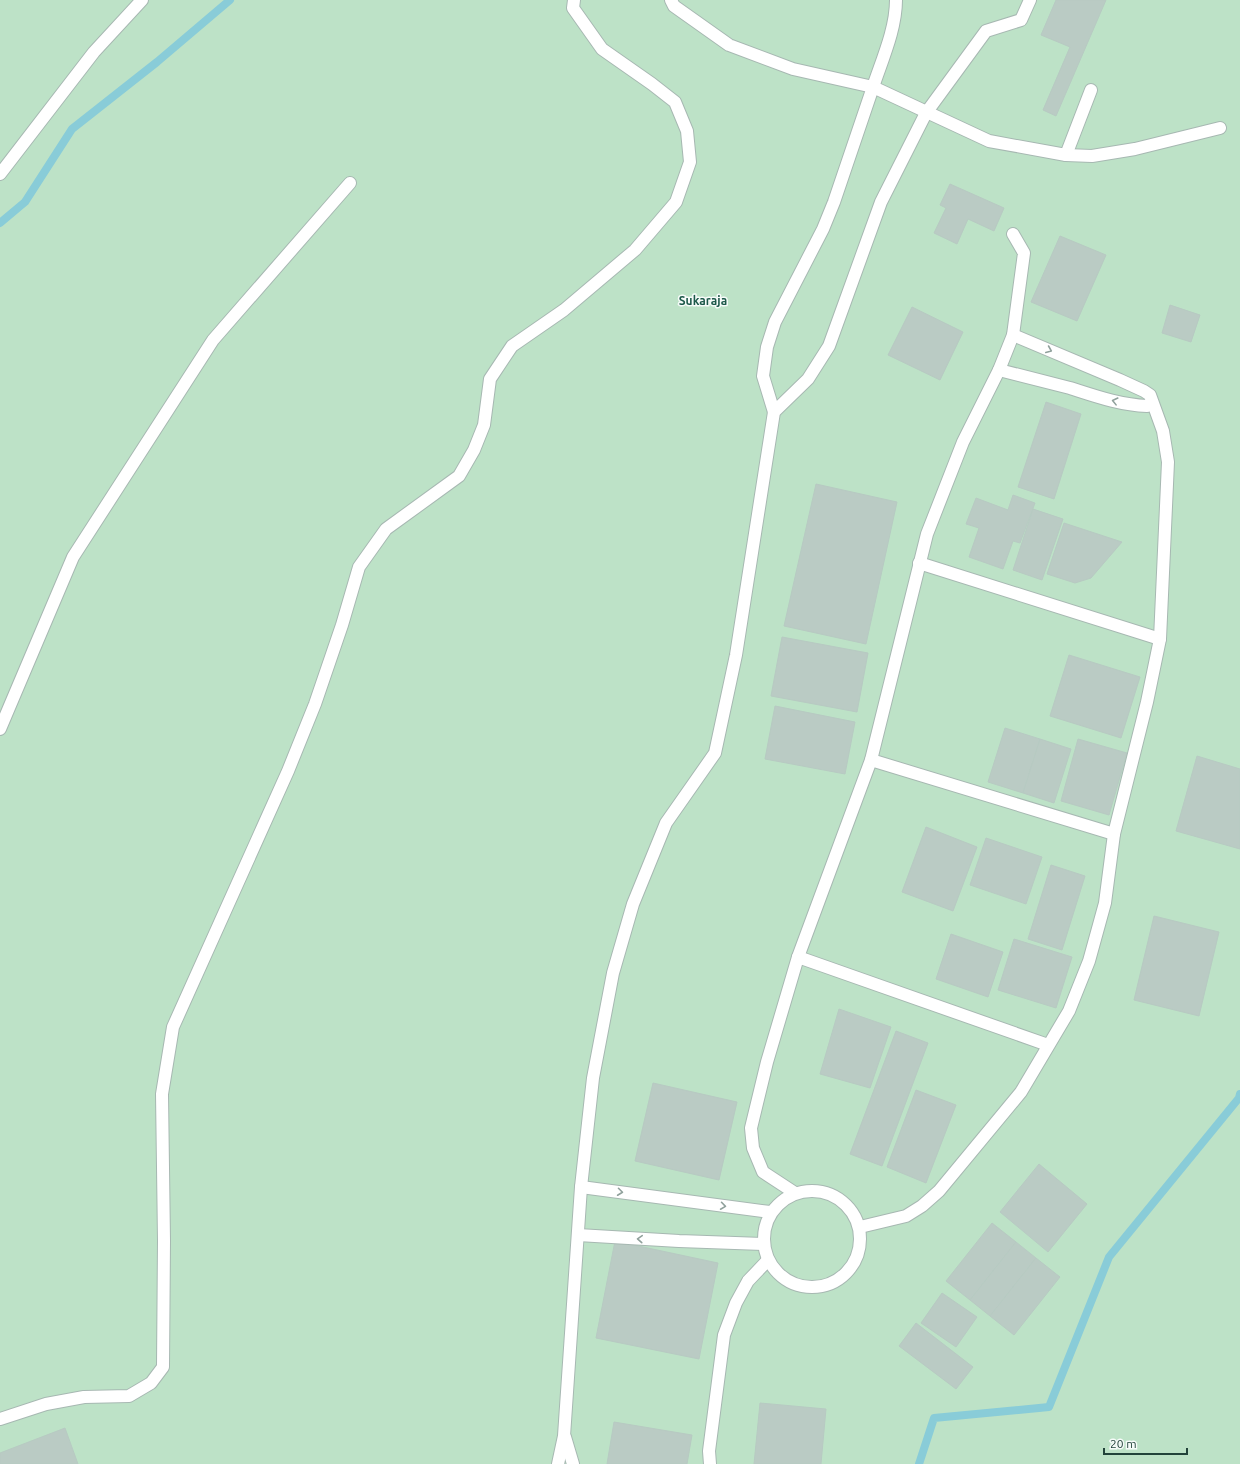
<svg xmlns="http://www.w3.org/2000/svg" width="1240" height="1464" font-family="Ubuntu,sans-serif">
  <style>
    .green { fill: #bde2c7 }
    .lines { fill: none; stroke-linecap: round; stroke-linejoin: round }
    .stream { stroke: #89ccd8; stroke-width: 8 }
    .building { fill: #bacbc4; stroke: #b7cac2 }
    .service-casing { stroke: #a7b8b2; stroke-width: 14 }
    .minor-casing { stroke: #a7b8b2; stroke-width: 14 }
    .service { stroke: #fff; stroke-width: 12 }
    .minor { stroke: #fff; stroke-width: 12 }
    .oneway { stroke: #90a19c }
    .labels { text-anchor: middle; stroke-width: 3; stroke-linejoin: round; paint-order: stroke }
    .quarter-label { font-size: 12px; font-weight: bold; fill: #1c5849; stroke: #f6fbf9 }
  </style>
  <rect width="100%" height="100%" fill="#e5efeb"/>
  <rect class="green" x="0" y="0" width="1240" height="1464"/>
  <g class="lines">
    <g class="stream">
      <path d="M0 223 25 202 72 129 157 62 230 0"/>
      <path d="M919 1464 934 1418 1049 1407 1109 1257 1239 1098 1240 1094"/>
    </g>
  </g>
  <g class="building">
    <path d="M1056 0H1106L1056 116 1043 110 1070 47 1041 35Z"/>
    <path d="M950 184 1004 208 994 231 968 219 957 244 934 233 946 208 940 205Z"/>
    <path d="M1060 236 1106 255 1077 321 1031 302Z"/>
    <path d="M1170 305 1200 315 1191 342 1162 333Z"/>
    <path d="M912 307 963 332 940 380 888 355Z"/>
    <path d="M1046 402 1081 414 1054 499 1018 487Z"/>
    <path d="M816 484 897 502 866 644 784 626Z"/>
    <path d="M1013 495 1035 503 1020 543 1013 541 1003 569 969 557 979 528 966 524 976 498 1008 510Z"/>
    <path d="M1033 509 1063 519 1042 580 1013 570Z"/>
    <path d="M1064 523 1122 542 1091 578 1075 583 1047 574Z"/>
    <path d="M782 637 868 653 857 712 771 696Z"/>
    <path d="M1069 655 1140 677 1121 738 1050 716Z"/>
    <path d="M775 706 855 722 845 774 765 759Z"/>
    <path d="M1005 728 1040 739 1023 793 988 782Z"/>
    <path d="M1040 739 1071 749 1054 803 1023 793Z"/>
    <path d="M1078 739 1127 753 1109 815 1061 801Z"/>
    <path d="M1197 756 1240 769V849L1176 831Z"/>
    <path d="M926 827 977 847 953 911 902 892Z"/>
    <path d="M986 838 1042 857 1026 904 970 885Z"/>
    <path d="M1051 865 1085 876 1062 950 1028 939Z"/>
    <path d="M1154 916 1219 932 1199 1016 1134 1000Z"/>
    <path d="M951 934 1003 952 988 997 936 979Z"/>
    <path d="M1014 939 1072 957 1056 1008 998 990Z"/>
    <path d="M839 1009 891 1027 870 1088 820 1074Z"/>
    <path d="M896 1031 928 1043 882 1166 850 1154Z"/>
    <path d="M653 1083 737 1102 719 1180 635 1161Z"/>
    <path d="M916 1090 956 1105 926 1183 887 1167Z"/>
    <path d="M1039 1164 1087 1204 1048 1252 1000 1212Z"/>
    <path d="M992 1223 1016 1242 970 1300 946 1281Z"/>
    <path d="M615 1241 718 1263 699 1359 596 1338Z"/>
    <path d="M1016 1242 1036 1258 990 1316 970 1300Z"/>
    <path d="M1036 1258 1060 1277 1014 1335 990 1316Z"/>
    <path d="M942 1293 977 1317 956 1347 921 1323Z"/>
    <path d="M916 1323 973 1367 956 1389 899 1346Z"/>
    <path d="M760 1403 826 1409 821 1464H754Z"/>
    <path d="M614 1422 692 1435 687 1464H607Z"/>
    <path d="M65 1428 78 1464H0V1453Z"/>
  </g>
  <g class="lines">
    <g class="service-casing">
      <g id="service">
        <path d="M671 0 674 6 729 45 793 69 873 87 989 141 1066 155 1092 156 1135 149 1220 128"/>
        <path d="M873 87C882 60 896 29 896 0"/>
        <path d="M926 113 986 31 1021 20 1030 0"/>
        <path d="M1066 155 1091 90"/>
        <path d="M0 174 94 52 142 0"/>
        <path d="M0 729 73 557 213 340 350 183"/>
        <path d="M0 1419 46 1404 84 1397 129 1396 151 1383 163 1367 164 1241 162 1094 173 1027 288 771 315 704 342 625 359 567 386 529 459 476 474 450 484 425 490 379 512 346 564 310 635 250 676 202 690 162 687 131 675 102 652 84 602 49 573 8 574 0"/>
      </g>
    </g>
    <g class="minor-casing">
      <g id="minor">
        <path d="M999 370C1022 376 1046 382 1070 388 1095 396 1120 405 1147 406L1152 402"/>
        <path d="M774 412 763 376 767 347 775 322 823 229 834 202 873 87"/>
        <path d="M919 563 1160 639"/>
        <path d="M871 760 1114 834"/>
        <path d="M798 957 1048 1045"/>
        <path d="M581 1187 770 1212"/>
        <circle cx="812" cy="1239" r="48"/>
        <path d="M795 1193 763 1172 753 1148 751 1128 767 1062 798 957 871 760 927 534 963 442 999 370 1013 335 1024 253 1013 234"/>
        <path d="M860 1227 906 1216 922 1206 939 1191 1021 1092 1069 1011 1089 961 1105 903 1114 834 1147 702 1160 639 1168 462 1163 431 1150 395 1144 391 1120 380 1013 335"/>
        <path d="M578 1235 679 1241 763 1244"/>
        <path d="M565 1437 573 1464"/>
        <path d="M558 1464 564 1436 581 1187 593 1078 613 973 633 904 666 823 715 753 736 655 774 412 808 379 829 346 881 202 926 113"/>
        <path d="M710 1464 709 1451 724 1335 736 1303 748 1281 768 1260"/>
      </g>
    </g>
    <use href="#service" class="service"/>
    <use href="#minor" class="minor"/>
  </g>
  <defs><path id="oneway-chevron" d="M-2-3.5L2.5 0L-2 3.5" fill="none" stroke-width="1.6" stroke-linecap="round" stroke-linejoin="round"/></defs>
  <g class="oneway">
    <use href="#oneway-chevron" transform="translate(1049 350) rotate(23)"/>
    <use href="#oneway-chevron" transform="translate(1115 401) rotate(-166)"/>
    <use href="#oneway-chevron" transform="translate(620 1192) rotate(7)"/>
    <use href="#oneway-chevron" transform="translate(723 1206) rotate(8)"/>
    <use href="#oneway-chevron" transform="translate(640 1239) rotate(-176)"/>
  </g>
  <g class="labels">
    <g class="quarter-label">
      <text x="703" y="305">Sukaraja</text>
    </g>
  </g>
  <path d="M1104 1448v6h83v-6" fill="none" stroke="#22433a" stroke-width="2"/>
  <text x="1110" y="1448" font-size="12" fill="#22433a" stroke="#f6fbf9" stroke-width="3" paint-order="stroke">20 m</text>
</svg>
